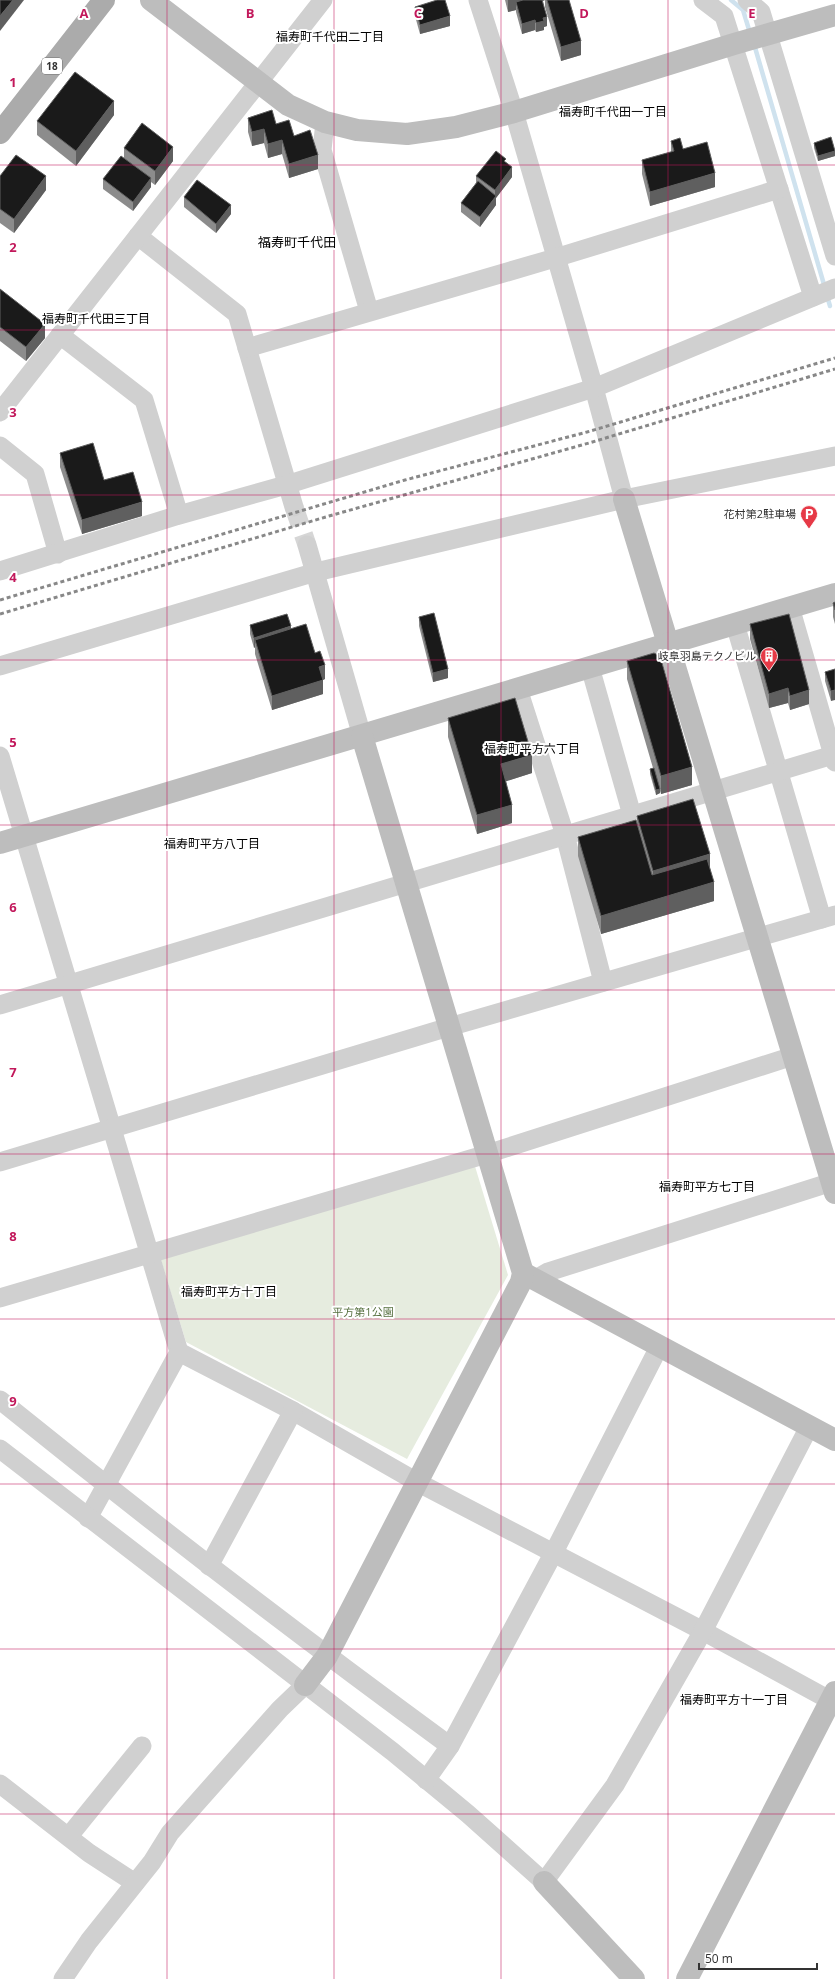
<svg xmlns="http://www.w3.org/2000/svg" width="835" height="1979" font-family="'Open Sans','Noto Sans JP',sans-serif">
  <style>
    .green { fill: #e6ecdf }
    .lines { fill: none; stroke-linecap: round; stroke-linejoin: round }
    .stream { stroke: #cfe2ee; stroke-width: 4.5 }
    .street-tunnel { stroke: #d6d6d6; stroke-width: 19; stroke-dasharray: 19 10; stroke-linecap: butt }
    .street { stroke: #d0d0d0; stroke-width: 19 }
    .secondary { stroke: #bdbdbd; stroke-width: 22 }
    .primary { stroke: #ababab; stroke-width: 22 }
    .rail { stroke: #888; stroke-width: 3; stroke-dasharray: 4 3; stroke-linecap: butt }
    .wall { fill: #8c8c8c }
    .shaded-wall { fill: #5f5f5f }
    .building { fill: #1a1a1a; stroke: #5f5f5f }
    .grid { fill: none; stroke: #c2185b; stroke-width: 1; stroke-opacity: 0.55 }
    .labels { text-anchor: middle; stroke-width: 4; stroke-linejoin: round; paint-order: stroke }
    .shield { fill: #fff; stroke: #707070; stroke-width: 1 }
    .shield-label { font-size: 10px; font-weight: bold; fill: #333 }
    .poi-label { font-size: 11px; fill: #333; stroke: #fff; text-anchor: end }
    .park-label { font-size: 11px; fill: #56703f; stroke: #fff }
    .neighbourhood-label { font-size: 12px; fill: #000; stroke: #fff }
    .quarter-label { font-size: 13px; fill: #000; stroke: #fff }
    .grid-label { font-size: 13px; text-anchor: middle; font-weight: bold; fill: #c2185b; stroke: #fff; stroke-width: 4; stroke-linejoin: round; paint-order: stroke }
  </style>
  <rect width="100%" height="100%" fill="#fff"/>
  <path class="green" d="M474 1163 508 1275 407 1459 186 1342 160 1257Z"/>
  <g class="lines">
    <g class="stream">
      <path d="M731 0 743 10 750 33"/>
      <path d="M754 44 825 288"/>
      <path d="M827 296 830 306"/>
    </g>
    <path class="street-tunnel" d="M294 507 307 545"/>
    <g class="street">
      <path d="M478 0 514 112 594 388 624 499"/>
      <path d="M703 0 724 16 813 297"/>
      <path d="M747 0 761 12 835 256"/>
      <path d="M325 122 322 150 369 311"/>
      <path d="M138 236 237 314 294 507"/>
      <path d="M60 335 144 400 179 515"/>
      <path d="M247 348 555 258 779 189"/>
      <path d="M0 412 323 0"/>
      <path d="M0 446 35 474 58 554"/>
      <path d="M307 545 362 736"/>
      <path d="M0 571 179 515 286 485 594 388 835 288"/>
      <path d="M790 607 835 762"/>
      <path d="M735 624 822 919"/>
      <path d="M0 666 316 572 624 499 835 456"/>
      <path d="M590 667 632 815"/>
      <path d="M518 689 565 835 603 982"/>
      <path d="M0 756 179 1352 88 1518"/>
      <path d="M0 1005 833 755"/>
      <path d="M0 1162 449 1027 835 915"/>
      <path d="M536 1279 548 1272 832 1182"/>
      <path d="M0 1298 487 1154 793 1056"/>
      <path d="M179 1352 293 1411 417 1482 703 1631 835 1703"/>
      <path d="M0 1400C147 1519 297 1634 450 1746"/>
      <path d="M0 1449 393 1752 468 1814 544 1882 615 1785 703 1631 809 1427"/>
      <path d="M209 1566 293 1411"/>
      <path d="M426 1780 450 1746 553 1554 659 1347"/>
      <path d="M0 1784 89 1853 135 1883"/>
      <path d="M69 1836 142 1746"/>
      <path d="M63 1979 89 1941 152 1862 170 1833 280 1709 305 1685"/>
    </g>
    <g class="secondary">
      <path d="M151 0 288 105 325 122 357 130 407 134 456 127 514 112 734 44 835 15"/>
      <path d="M624 499 835 1193"/>
      <path d="M0 843 835 594"/>
      <path d="M523 1273 835 1440"/>
      <path d="M305 1685 327 1656 521 1282 523 1273 362 736"/>
      <path d="M544 1882 634 1979"/>
      <path d="M687 1979 835 1692"/>
    </g>
    <path class="primary" d="M0 133 104 0"/>
    <g class="rail">
      <path d="M0 600 405 480 587 432 835 358"/>
      <path d="M0 614 329 516 589 443 835 369"/>
    </g>
  </g>
  <g class="wall">
    <path d="M505 0H569L581 55 561 61 545 7V0L543 1 547 26 544 27V30L536 32 535 30 522 34 516 12V10L508 12Z"/>
    <path d="M415 7 450 26 420 34 415 16Z"/>
    <path d="M114 115 76 166 37 135V121Z"/>
    <path d="M248 118 276 124 294 136 318 169 289 178 282 154 268 158 264 143 252 146 248 132Z"/>
    <path d="M671 141 683 149 715 187 650 206 642 174V160L671 152Z"/>
    <path d="M814 143 835 150V156L818 161 814 148Z"/>
    <path d="M124 148 173 161 155 185 151 182V187L133 211 103 189V179L124 159Z"/>
    <path d="M506 162 512 177 496 198V205L480 227 461 212V203L476 183V176Z"/>
    <path d="M0 176 46 190 14 233 0 223Z"/>
    <path d="M184 197 231 214 216 233 184 207Z"/>
    <path d="M0 289 45 338 26 361 0 341Z"/>
    <path d="M60 453 142 516 82 534 60 467Z"/>
    <path d="M835 602V624L833 617V603Z"/>
    <path d="M419 617 448 678 433 682 419 626Z"/>
    <path d="M750 624 809 704 790 710 788 703 769 708 750 639Z"/>
    <path d="M250 625 291 629 315 653 325 679 323 680V694L272 710 255 654V647L254 648 250 634Z"/>
    <path d="M627 661 692 785 661 794 660 791V793L656 795 650 774V769L653 768 627 679Z"/>
    <path d="M835 669 831 701 825 681V672Z"/>
    <path d="M448 718 532 773 506 781 512 823 477 834 448 737Z"/>
    <path d="M637 816 710 868 714 901 601 934 578 856V837L637 822Z"/>
  </g>
  <g class="shaded-wall">
    <path d="M13 0H24L0 31V16Z"/>
    <path d="M508 0H545L518 9 516 2V10L508 12Z"/>
    <path d="M450 16V26L420 34V25Z"/>
    <path d="M547 17V26L544 27V30L536 32V23L543 18Z"/>
    <path d="M535 20V30L522 34V24Z"/>
    <path d="M581 41V55L561 61V47Z"/>
    <path d="M114 101V115L76 166V151Z"/>
    <path d="M264 129V143L252 146V132Z"/>
    <path d="M282 140V154L268 158V144Z"/>
    <path d="M173 147V161L155 185V171Z"/>
    <path d="M835 151V156L818 161V156Z"/>
    <path d="M318 155V169L289 178V164Z"/>
    <path d="M512 167V177L496 198V205L480 227V217L495 198V190Z"/>
    <path d="M715 173V187L650 206V192Z"/>
    <path d="M46 176V190L14 233V219Z"/>
    <path d="M151 178V187L133 211V202Z"/>
    <path d="M231 205V214L216 233V224Z"/>
    <path d="M45 324V338L26 361V347Z"/>
    <path d="M142 502V516L82 534V520Z"/>
    <path d="M291 626V636L255 640V647L254 648V638Z"/>
    <path d="M325 665V679L319 681V667Z"/>
    <path d="M448 669V678L433 682V673Z"/>
    <path d="M323 680V694L272 710V696Z"/>
    <path d="M788 688V703L769 708V694Z"/>
    <path d="M809 690V704L790 710V696Z"/>
    <path d="M835 690V700L831 701V691Z"/>
    <path d="M532 755V773L501 783V764Z"/>
    <path d="M692 767V785L661 794V776Z"/>
    <path d="M660 789V793L656 795V790Z"/>
    <path d="M512 805V823L477 834V815Z"/>
    <path d="M710 854V872L653 889V871Z"/>
    <path d="M714 882V901L601 934V916Z"/>
  </g>
  <g class="building">
    <path d="M0 0H13L0 16Z"/>
    <path d="M437 0H445L450 16 420 25 415 7Z"/>
    <path d="M523 0H542L547 17 543 18 544 21 536 23 535 20 522 24 516 2Z"/>
    <path d="M547 0H569L581 41 561 47Z"/>
    <path d="M75 72 114 101 76 151 37 121Z"/>
    <path d="M272 110 276 124 289 120 294 136 310 130 318 155 289 164 282 140 268 144 264 129 252 132 248 118Z"/>
    <path d="M142 123 173 147 155 171 124 148Z"/>
    <path d="M831 137 835 151 818 156 814 143Z"/>
    <path d="M680 138 683 149 707 142 715 173 650 192 642 160 674 151 671 141Z"/>
    <path d="M496 151 506 159 504 161 512 167 495 190 476 176Z"/>
    <path d="M16 155 46 176 14 219 0 209V176Z"/>
    <path d="M121 156 151 178 133 202 103 179Z"/>
    <path d="M197 180 231 205 216 224 184 197Z"/>
    <path d="M478 181 496 196 480 217 461 203Z"/>
    <path d="M0 289 45 324 26 347 0 327Z"/>
    <path d="M93 443 104 480 133 472 142 502 82 520 60 453Z"/>
    <path d="M835 602V610L833 603Z"/>
    <path d="M434 613 448 669 433 673 419 617Z"/>
    <path d="M287 614 291 626 254 638 250 625Z"/>
    <path d="M789 614 809 690 790 696 788 688 769 694 750 624Z"/>
    <path d="M306 624 315 653 320 651 325 665 319 667 323 680 272 696 255 640Z"/>
    <path d="M654 653 660 656 692 767 661 776 627 661Z"/>
    <path d="M835 669V690L831 691 825 672Z"/>
    <path d="M515 698 532 755 501 764 512 805 477 815 448 718Z"/>
    <path d="M654 768 660 789 656 790 650 769Z"/>
    <path d="M693 799 710 854 653 871 637 816Z"/>
    <path d="M636 820 652 875 707 859 714 882 601 916 578 837Z"/>
  </g>
  <path class="grid" d="M167 0V1979M334 0V1979M501 0V1979M668 0V1979M0 165H835M0 330H835M0 495H835M0 660H835M0 825H835M0 990H835M0 1154H835M0 1319H835M0 1484H835M0 1649H835M0 1814H835"/>
  <defs>
    <g id="parking-pin" transform="scale(0.9)"><path d="M0 17L-7.5 6A9.5 9.5 0 1 1 7.5 6Z" fill="#e63946" stroke="#fff"/><path d="M-3.5-5.5H1a3.5 3.5 0 0 1 0 7H-1V5.5H-3.5ZM-1-3.4V-.6H.8a1.4 1.4 0 0 0 0-2.8Z" fill="#fff"/></g>
    <g id="building-pin" transform="scale(0.9)"><path d="M0 17L-7.5 6A9.5 9.5 0 1 1 7.5 6Z" fill="#e63946" stroke="#fff"/><path d="M-4-6H4V6H1V3H-1V6H-4ZM-2.5-4.3h1.7v1.8h-1.7ZM.8-4.3h1.7v1.8H.8ZM-2.5-1h1.7V.8h-1.7ZM.8-1h1.7V.8H.8Z" fill="#fff"/></g>
  </defs>
  <g fill-rule="evenodd">
    <use href="#parking-pin" x="809" y="514"/>
    <use href="#building-pin" x="769" y="656"/>
  </g>
  <g class="labels">
    <rect class="shield" x="42" y="58" width="20" height="16" rx="3"/>
    <g class="shield-label">
      <text x="52" y="70">18</text>
    </g>
    <g class="poi-label">
      <text x="796" y="518">花村第2駐車場</text>
      <text x="756" y="660">岐阜羽島テクノビル</text>
    </g>
    <g class="park-label">
      <text x="363" y="1316">平方第1公園</text>
    </g>
    <g class="neighbourhood-label">
      <text x="330" y="41">福寿町千代田二丁目</text>
      <text x="613" y="116">福寿町千代田一丁目</text>
      <text x="96" y="323">福寿町千代田三丁目</text>
      <text x="532" y="753">福寿町平方六丁目</text>
      <text x="212" y="848">福寿町平方八丁目</text>
      <text x="707" y="1191">福寿町平方七丁目</text>
      <text x="229" y="1296">福寿町平方十丁目</text>
      <text x="734" y="1704">福寿町平方十一丁目</text>
    </g>
    <g class="quarter-label">
      <text x="297" y="247">福寿町千代田</text>
    </g>
  </g>
  <g class="grid-label">
    <text x="84" y="18">A</text>
    <text x="250" y="18">B</text>
    <text x="418" y="18">C</text>
    <text x="584" y="18">D</text>
    <text x="752" y="18">E</text>
    <text x="13" y="87">1</text>
    <text x="13" y="252">2</text>
    <text x="13" y="417">3</text>
    <text x="13" y="582">4</text>
    <text x="13" y="747">5</text>
    <text x="13" y="912">6</text>
    <text x="13" y="1077">7</text>
    <text x="13" y="1241">8</text>
    <text x="13" y="1406">9</text>
  </g>
  <path d="M699 1963v6h118v-6" fill="none" stroke="#333333" stroke-width="2"/>
  <text x="705" y="1963" font-size="12" fill="#333333" stroke="#ffffff" stroke-width="3" paint-order="stroke">50 m</text>
</svg>
